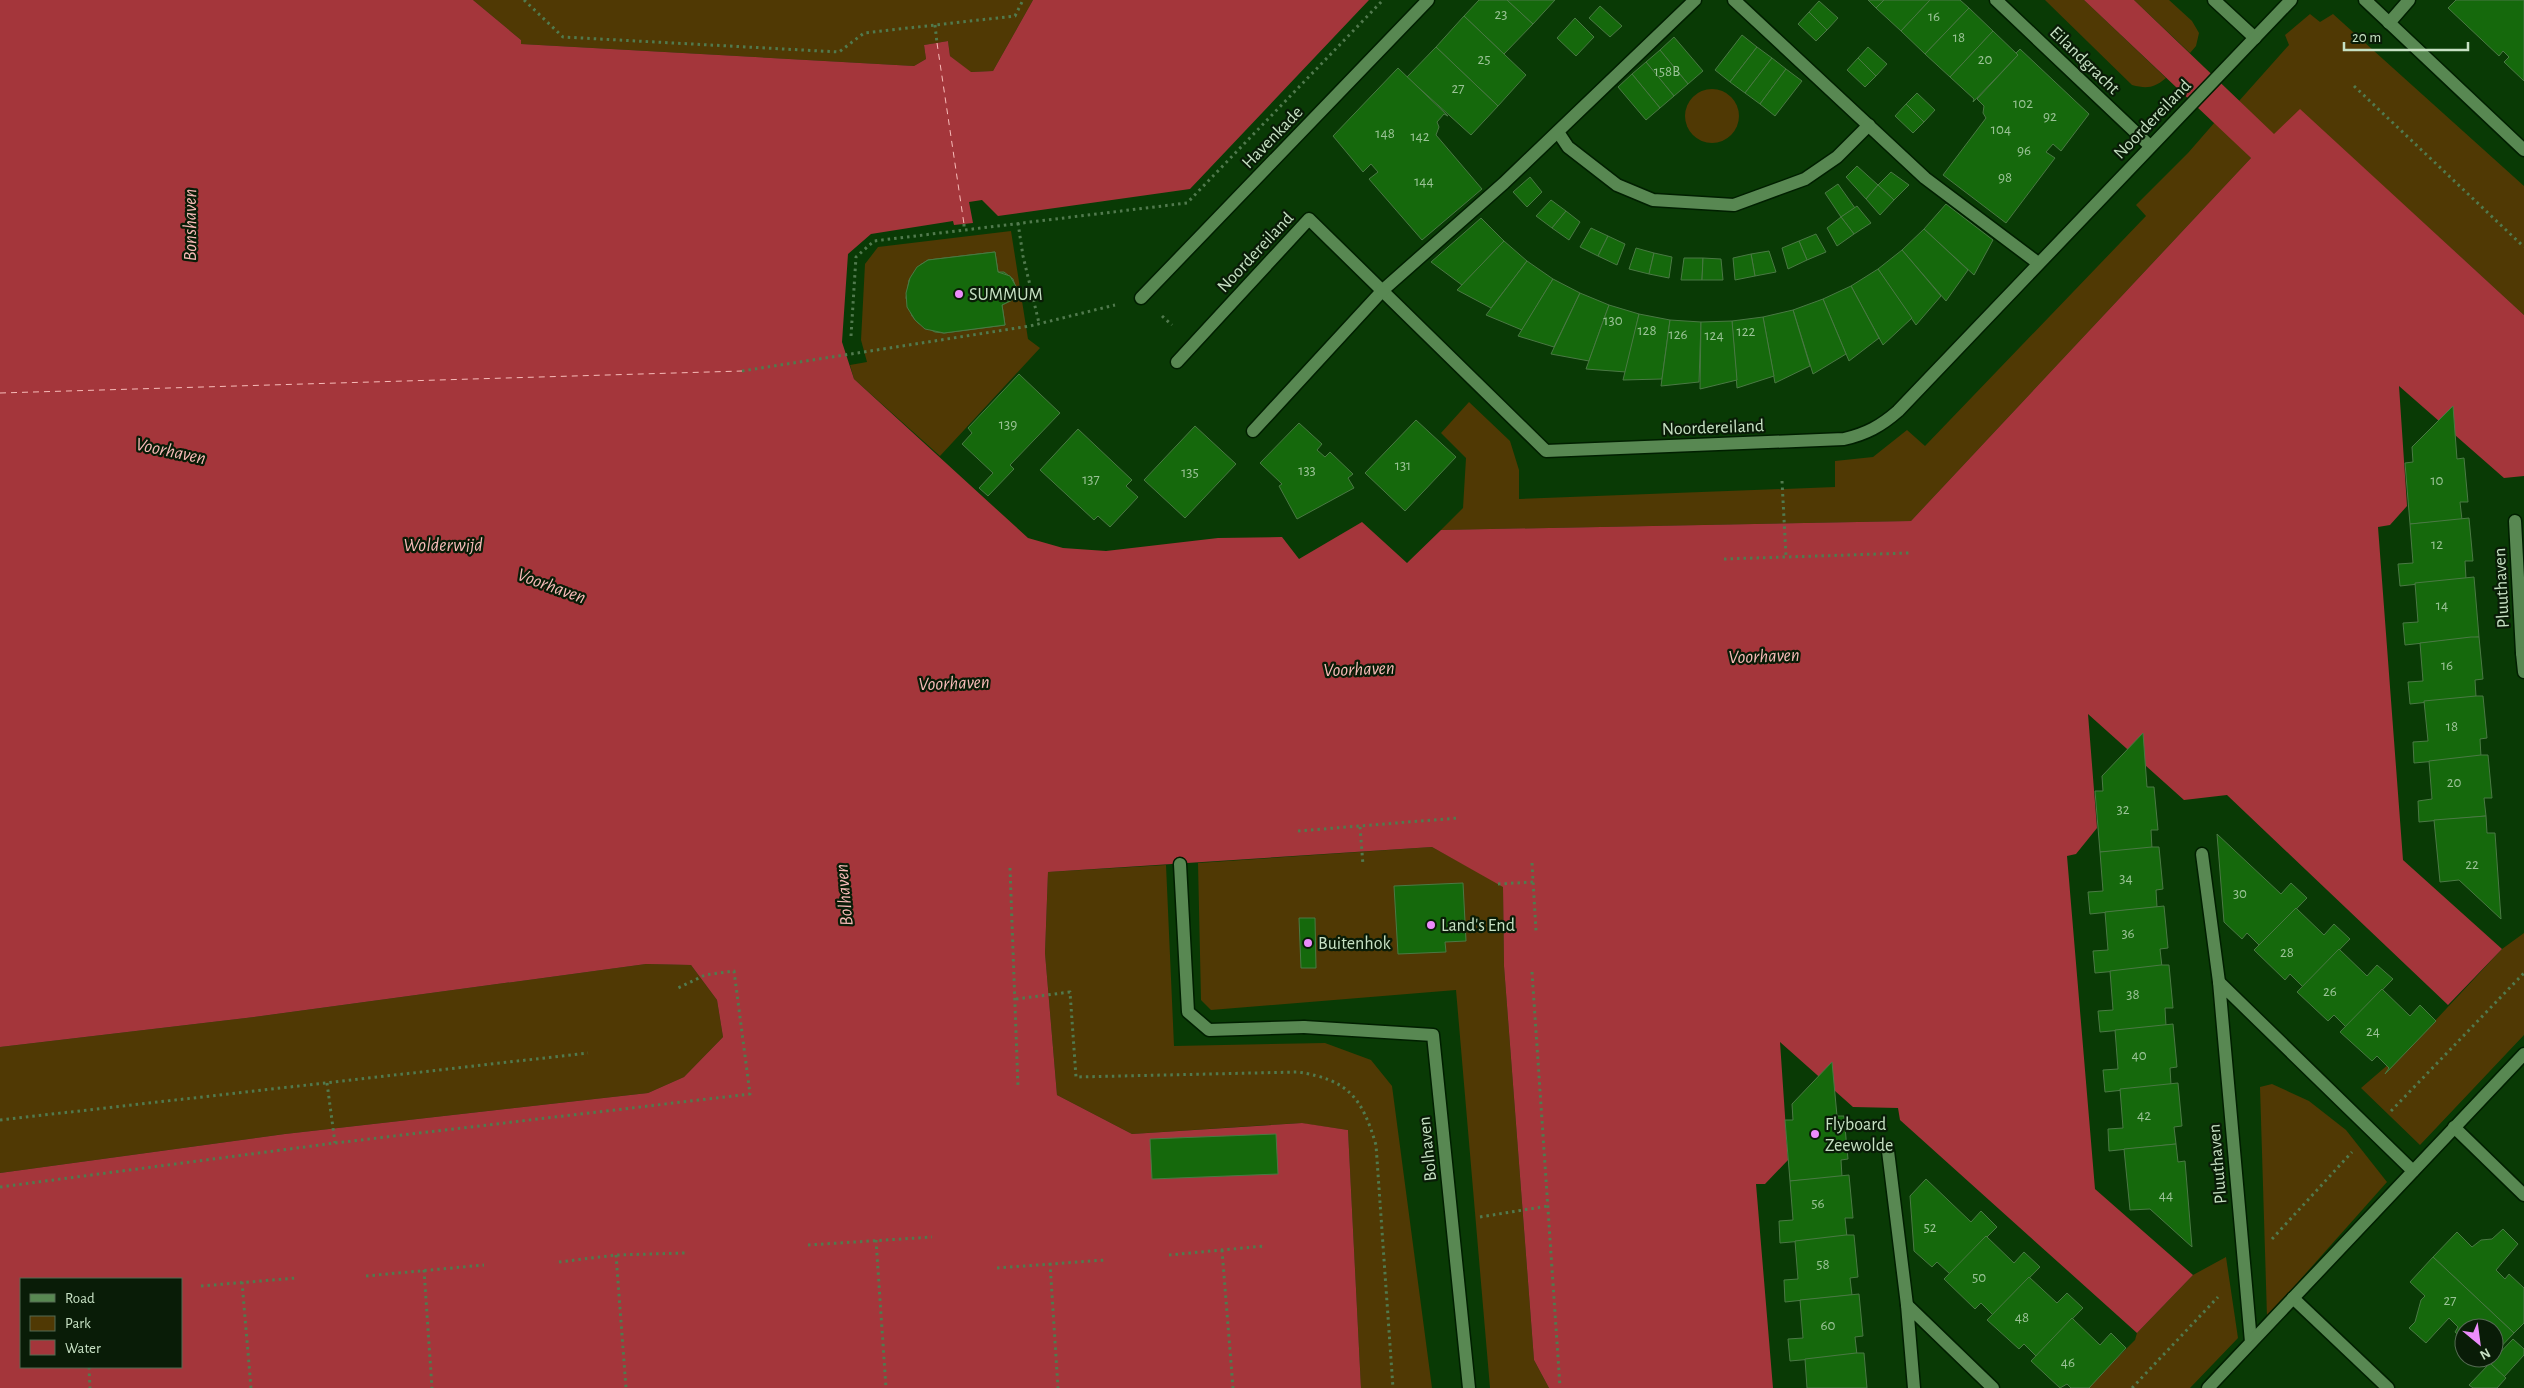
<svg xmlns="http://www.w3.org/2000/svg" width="2524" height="1388" font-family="'Alegreya Sans',sans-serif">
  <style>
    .green { fill: #503904 }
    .water { fill: #a4363b; fill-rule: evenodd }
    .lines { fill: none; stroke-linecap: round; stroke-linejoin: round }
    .ferry { stroke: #f7bbb8; stroke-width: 1; stroke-dasharray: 6 5; stroke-linecap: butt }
    .building { fill: #15690c; stroke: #4a7944 }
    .lane-casing { stroke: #001f00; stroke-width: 15 }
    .street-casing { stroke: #001f00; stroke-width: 15 }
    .path { stroke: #517a4e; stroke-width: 3; stroke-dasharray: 2.5 4; stroke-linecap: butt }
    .lane { stroke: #588852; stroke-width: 12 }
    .street { stroke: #588852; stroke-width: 12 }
    .poi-dot { fill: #ec8cfb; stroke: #091c07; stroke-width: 2 }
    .labels { text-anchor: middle; stroke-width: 4.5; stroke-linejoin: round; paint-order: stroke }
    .number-label { font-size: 15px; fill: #9ac396 }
    .street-label { font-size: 18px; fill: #c7e1c4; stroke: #091c07 }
    .poi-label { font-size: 18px; fill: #c7e1c4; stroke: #091c07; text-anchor: start }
    .water-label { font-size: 19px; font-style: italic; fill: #f7bbb8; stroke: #091c07 }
  </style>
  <rect width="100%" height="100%" fill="#093a05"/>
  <g class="green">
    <path d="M473 0H1033L993 71 970 72 950 56 948 41 924 45 926 59 914 66 521 44V40Z"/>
    <path d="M2045 0H2084L2166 78C2154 88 2147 89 2132 85Z"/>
    <path d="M2134 0H2169L2192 21 2199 33 2196 46 2190 53Z"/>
    <path d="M2310 14 2320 22 2333 14 2524 186V315L2300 110 2274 135 2239 101 2289 45 2285 35Z"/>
    <circle cx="1712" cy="116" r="27"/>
    <path d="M2215 122 2251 158 1911 521 1441 530 1463 508 1466 458 1441 433 1469 402 1510 441 1519 470V499L1835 487V461L1873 457 1907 430 1925 446 2146 216 2136 205 2188 153Z"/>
    <path d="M1011 231 1028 339 1040 348 940 456 854 379 850 365 867 362 861 340 865 264 878 247Z"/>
    <path d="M1432 847 1503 886 1504 966 1534 1360 1549 1388H1490L1456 990 1211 1010 1201 1000 1198 863Z"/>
    <path d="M1166 865 1174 1046 1325 1043 1371 1060 1392 1086 1432 1388H1361L1348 1130 1300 1123 1132 1134 1057 1095 1045 953 1048 872Z"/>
    <path d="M2524 933V1035L2420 1145 2361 1088 2419 1038 2502 949Z"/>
    <path d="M646 964 691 965 717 1000 723 1037 684 1077 648 1093 285 1134 0 1173V1047L246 1018Z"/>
    <path d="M2272 1084 2309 1101 2346 1130 2387 1182 2267 1317 2260 1087Z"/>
    <path d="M2226 1257 2238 1338 2190 1388H2087L2135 1340 2137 1333 2193 1275Z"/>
  </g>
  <path class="water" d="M0 0H473L521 40V44L914 66 926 59 924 45 948 41 950 56 971 72 993 71 1033 0H1369L1190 189 998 216 982 200 969 202 973 223 954 225 953 221 871 234 848 254 842 342 854 379 1028 538 1063 548 1106 551 1218 538 1282 537 1299 559 1362 522 1407 563 1441 530 1911 521 2251 158 2084 0H2134L2274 134 2300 109 2524 315V476L2504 478 2399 386 2407 506 2390 525 2378 527 2403 860 2502 949 2448 1005 2227 795 2184 800 2088 714 2097 828 2076 854 2067 856 2095 1189 2193 1275 2137 1333 1900 1120 1898 1108 1853 1107 1780 1042 1788 1160 1765 1184H1756L1773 1388H1549L1534 1360 1504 966 1503 887 1432 847 1048 872 1045 953 1057 1095 1132 1134 1302 1123 1348 1130 1361 1388H0V1173L285 1134 648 1093 684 1077 723 1037 717 1000 691 965 646 964 246 1018 0 1047ZM21 1279H181V1367H21Z"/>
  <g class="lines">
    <g class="ferry">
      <path d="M937 43 964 224"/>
      <path d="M0 393 742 371"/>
    </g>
  </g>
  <g class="building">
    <path d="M1479 0H1507L1533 24 1504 54 1464 16Z"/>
    <path d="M1507 0H1555L1533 24Z"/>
    <path d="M1868 0H1884L1876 8Z"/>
    <path d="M1884 0H1930L1901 31 1876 8Z"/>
    <path d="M1930 0H1960L1969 8 1925 54 1901 31Z"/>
    <path d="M2456 0H2524V81L2504 62 2509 57 2503 51 2499 56 2448 8Z"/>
    <path d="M1819 1 1838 18 1827 30 1809 12Z"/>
    <path d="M1600 6 1622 26 1610 37 1589 18Z"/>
    <path d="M1969 8 1993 31 1950 77 1925 54Z"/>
    <path d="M1809 12 1827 30 1816 41 1798 24Z"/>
    <path d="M1464 16 1526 75 1498 106 1436 47Z"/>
    <path d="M1575 18 1594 37 1576 56 1557 38Z"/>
    <path d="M1993 31 2018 55 1973 102 1974 99 1950 77Z"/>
    <path d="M1742 35 1757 47 1730 82 1715 70Z"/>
    <path d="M1674 37 1703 71 1688 84 1660 50Z"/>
    <path d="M1436 47 1498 106 1471 135 1407 77Z"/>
    <path d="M1757 47 1772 58 1745 93 1730 82Z"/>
    <path d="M1868 47 1887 64 1876 76 1858 58Z"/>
    <path d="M2020 49 2089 114 2061 151 2053 144 2046 152 2055 158 2006 223 1943 175 1986 118 1983 113 1984 106 1977 99 2018 55 2016 53Z"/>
    <path d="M1660 50 1688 84 1674 96 1646 62Z"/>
    <path d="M1772 58 1786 69 1760 104 1745 93Z"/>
    <path d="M1858 58 1876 76 1865 87 1847 70Z"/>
    <path d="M1646 62 1674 96 1660 108 1632 74Z"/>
    <path d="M1398 68 1448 116 1444 114 1437 122 1439 127 1436 135 1482 189 1422 240 1369 179 1378 172 1371 164 1363 172 1333 136Z"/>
    <path d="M1786 69 1802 81 1775 116 1760 104Z"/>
    <path d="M1632 74 1660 108 1646 120 1618 87Z"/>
    <path d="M1917 93 1935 110 1924 122 1906 104Z"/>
    <path d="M1906 104 1924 122 1913 133 1895 116Z"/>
    <path d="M1857 166 1878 185 1866 199 1846 177Z"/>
    <path d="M1891 172 1909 185 1894 200 1878 185Z"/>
    <path d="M1530 177 1542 192 1527 207 1513 192Z"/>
    <path d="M1838 184 1855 208 1841 217 1825 193Z"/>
    <path d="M1878 185 1894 200 1880 215 1866 199Z"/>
    <path d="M1551 200 1566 211 1552 228 1536 216Z"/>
    <path d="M1946 204 1993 240 1974 275 1924 229Z"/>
    <path d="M1857 206 1871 223 1854 234 1841 217Z"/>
    <path d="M1566 211 1580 222 1569 240 1552 228Z"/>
    <path d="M1841 217 1854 234 1837 246 1827 228Z"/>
    <path d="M1481 218 1504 241 1462 285 1431 262Z"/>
    <path d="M1591 228 1608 236 1598 256 1580 247Z"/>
    <path d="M1924 229 1968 270 1946 301 1902 250Z"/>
    <path d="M1816 234 1826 252 1807 260 1799 241Z"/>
    <path d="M1608 236 1625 244 1617 265 1598 256Z"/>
    <path d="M1504 241 1527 261 1491 308 1457 290Z"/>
    <path d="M1799 241 1807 260 1788 269 1782 248Z"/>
    <path d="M1636 248 1654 253 1649 274 1629 269Z"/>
    <path d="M1902 250 1941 296 1916 325 1878 269Z"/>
    <path d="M1769 251 1776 272 1755 276 1751 254Z"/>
    <path d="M995 252 998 272H1004L1013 279 1016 289 1012 300 1002 305 1005 325 944 333 935 332 918 323 912 316 906 298 909 280 920 265 928 260Z"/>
    <path d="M995 252 998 272 1010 276 1017 288 1012 300 1002 305 1005 325 944 333 925 329 915 320 907 307 906 293 910 278 917 267 928 260Z"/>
    <path d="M1654 253 1672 257 1669 278 1649 274Z"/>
    <path d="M1751 254 1755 276 1735 280 1733 258Z"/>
    <path d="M1684 258H1703L1702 280H1681Z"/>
    <path d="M1703 258 1721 259 1723 280H1702Z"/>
    <path d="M1527 261 1553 279 1522 330 1486 315Z"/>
    <path d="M1878 269 1912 318 1883 345 1851 286Z"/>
    <path d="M1553 279 1580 293 1554 347 1518 336Z"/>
    <path d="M1851 286 1879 338 1849 361 1823 299Z"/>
    <path d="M1580 293 1609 305 1589 361 1551 354Z"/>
    <path d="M1823 299 1846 354 1813 374 1793 310Z"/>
    <path d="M1609 305 1639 314 1626 372 1586 369Z"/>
    <path d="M1793 310 1810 366 1775 383 1763 317Z"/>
    <path d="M1639 314 1670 320 1662 379 1623 380Z"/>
    <path d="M1763 317 1774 376 1737 388 1732 321Z"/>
    <path d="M1670 320 1701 322 1699 382 1661 386Z"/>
    <path d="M1732 321 1737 380 1700 389 1701 322Z"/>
    <path d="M1019 374 1060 413 1010 465 1014 469 988 496 979 488 993 473 962 444 972 433 968 428Z"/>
    <path d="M2453 406 2457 459 2464 458 2468 502H2460L2462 520 2410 524 2405 463 2413 462 2412 447Z"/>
    <path d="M1416 420 1456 457 1405 511 1365 473Z"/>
    <path d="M1299 423 1322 444 1317 450 1325 457 1330 452 1353 474 1348 478 1354 488 1297 519 1279 486 1282 484 1260 463Z"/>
    <path d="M1195 426 1236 464 1185 518 1144 480Z"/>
    <path d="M1078 429 1132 480 1126 486 1138 497 1110 527 1098 516 1094 520 1040 470Z"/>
    <path d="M2469 518 2473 561H2465L2466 579 2400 586 2398 564 2413 563 2410 524Z"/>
    <path d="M2474 577 2479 637 2405 645 2403 623 2418 622 2415 583Z"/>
    <path d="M2471 637H2479L2483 679 2475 680 2476 697 2410 704 2408 682 2423 681 2420 643Z"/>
    <path d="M2476 696H2483L2487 738 2480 739 2481 757 2414 763 2413 742 2428 741 2424 701Z"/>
    <path d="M2143 733 2147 787H2154L2158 830H2151L2152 849 2100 852 2095 791H2103L2102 776Z"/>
    <path d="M2481 755H2488L2492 798H2484L2486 816 2419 822 2418 801 2432 799 2429 761Z"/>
    <path d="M2486 816 2487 833H2495L2501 919 2459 880 2440 882 2434 820Z"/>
    <path d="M2217 834 2281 894 2291 883 2307 898 2260 946 2247 933 2242 939 2224 922Z"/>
    <path d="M2152 847H2159L2163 889 2156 890 2157 907 2090 914 2088 892 2103 891 2100 852Z"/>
    <path d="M1463 883 1466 941 1445 942 1446 952 1398 954 1394 886Z"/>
    <path d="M2164 906 2168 948 2160 949 2162 967 2095 973 2093 951 2108 950 2105 912Z"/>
    <path d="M2296 908 2324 935 2334 924 2350 939 2303 987 2290 974 2285 980 2254 950Z"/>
    <path d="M1299 918H1315L1316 968H1301Z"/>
    <path d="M2339 949 2367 976 2377 965 2393 979 2346 1027 2334 1015 2328 1021 2297 992Z"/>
    <path d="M2161 965H2169L2173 1008H2165L2166 1026 2100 1032 2098 1011 2113 1010 2110 971Z"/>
    <path d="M2382 989 2410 1016 2420 1005 2436 1021 2385 1074 2389 1068 2377 1056 2372 1061 2340 1032Z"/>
    <path d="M2173 1024 2177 1067 2170 1068 2171 1085 2105 1092 2103 1070 2118 1069 2115 1030Z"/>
    <path d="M1832 1062 1837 1116H1844L1847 1149 1848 1159 1841 1160 1842 1177 1790 1181 1785 1120H1793L1792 1104Z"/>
    <path d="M2178 1083 2182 1126 2174 1127 2176 1144 2109 1151 2108 1129 2123 1128 2120 1089Z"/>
    <path d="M1276 1134 1278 1174 1152 1179 1150 1139Z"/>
    <path d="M2176 1144 2178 1162 2185 1161 2192 1247 2150 1209 2130 1210 2124 1149Z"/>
    <path d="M1849 1175 1853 1218H1845L1847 1237 1780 1243 1779 1221 1793 1220 1790 1181Z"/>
    <path d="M1926 1179 1971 1222 1981 1211 1997 1227 1950 1274 1937 1262 1932 1267 1914 1251 1910 1196Z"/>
    <path d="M2503 1229 2518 1244 2496 1270 2505 1279 2509 1274 2524 1288V1323L2514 1333 2433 1257 2457 1232 2472 1247 2481 1240 2492 1239Z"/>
    <path d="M1846 1235H1854L1858 1277 1850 1278 1852 1295 1785 1302 1784 1280 1798 1279 1795 1241Z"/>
    <path d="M1986 1236 2014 1263 2024 1252 2040 1267 1993 1315 1981 1303 1975 1309 1944 1279Z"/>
    <path d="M2433 1257 2514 1333 2494 1354V1328H2464V1341L2455 1332 2458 1327 2449 1318 2426 1343 2409 1328 2415 1322 2421 1300 2425 1296 2410 1282Z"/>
    <path d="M2029 1277 2057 1303 2067 1293 2083 1308 2036 1356 2024 1344 2019 1349 1987 1320Z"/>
    <path d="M1859 1294 1863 1336 1855 1337 1857 1355 1790 1361 1788 1339 1803 1338 1800 1300Z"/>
    <path d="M2072 1318 2100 1345 2111 1333 2126 1348 2089 1388H2071L2067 1384 2060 1388 2031 1361Z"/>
    <path d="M2513 1339 2524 1349V1355L2504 1377 2490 1363Z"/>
    <path d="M1856 1353H1864L1867 1388H1807L1805 1359Z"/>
    <path d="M2490 1363 2506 1378 2497 1388H2473L2469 1385Z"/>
  </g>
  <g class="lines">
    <g class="lane-casing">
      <path id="lane" d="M1180 864 1188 1012 1209 1030 1304 1027"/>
    </g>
    <g class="street-casing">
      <g id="street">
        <path d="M1734 0 1925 178 2038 263"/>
        <path d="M1996 0 2150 146"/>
        <path d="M2214 0 2255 38"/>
        <path d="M2365 0 2524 150"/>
        <path d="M2389 23 2409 0"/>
        <path d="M1558 132 1568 147 1617 185 1653 200 1734 205 1805 179 1837 157 1869 125"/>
        <path d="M1141 298 1428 0"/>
        <path d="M1177 362 1309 219 1546 451 1844 439C1866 434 1881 426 1898 411L2291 0"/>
        <path d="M1253 431 1383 290 1504 183 1695 0"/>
        <path d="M2515 521 2522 653"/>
        <path d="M2524 654 2522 653 2524 672"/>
        <path d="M2202 854 2219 982"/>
        <path d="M1304 1027 1433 1035 1469 1388"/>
        <path d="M2454 1127 2524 1195"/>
        <path d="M1888 1151 1907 1305"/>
        <path d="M2293 1298 2388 1388"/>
        <path d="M2251 1342 2219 982 2413 1171"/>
        <path d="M1914 1388 1907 1305 1993 1388"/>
        <path d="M2208 1388 2524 1054"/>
      </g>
    </g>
    <g class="path">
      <path d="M524 0 563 37 839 52 864 33 1015 16 1023 0"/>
      <path d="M935 25 937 43"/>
      <path d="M2354 86 2524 247"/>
      <path d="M1018 223 1023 256 1039 323"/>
      <path d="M964 224V230"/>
      <path d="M1162 316 1172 325"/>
      <path d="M851 336 856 257 874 241 1187 203 1383 0"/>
      <path d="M742 371 1030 326 1115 305"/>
      <path d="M1782 481 1786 556"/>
      <path d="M1724 559 1909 553"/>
      <path d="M1360 827 1363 865"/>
      <path d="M1298 831 1458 818"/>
      <path d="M1532 863 1536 931"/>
      <path d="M1010 868 1018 1087"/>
      <path d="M1498 884 1533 882"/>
      <path d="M1532 972 1560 1387"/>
      <path d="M1016 999 1070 992 1076 1077 1298 1072C1349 1080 1362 1098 1376 1145L1393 1388"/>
      <path d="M327 1083 335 1143"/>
      <path d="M2391 1111 2524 973"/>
      <path d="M0 1120 588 1053"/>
      <path d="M0 1187 335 1143 750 1094 734 971 705 975 676 989"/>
      <path d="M1480 1217 1548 1206"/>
      <path d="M2272 1239 2352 1152"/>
      <path d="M876 1240 886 1388"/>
      <path d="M808 1245 932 1237"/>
      <path d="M1222 1250 1233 1388"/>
      <path d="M616 1255 626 1388"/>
      <path d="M1169 1255 1264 1246"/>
      <path d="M559 1262 616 1255 685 1253"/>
      <path d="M1050 1263 1058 1388"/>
      <path d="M997 1268 1105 1260"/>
      <path d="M424 1270 432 1388"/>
      <path d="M366 1276 484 1265"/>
      <path d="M242 1282 251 1388"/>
      <path d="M201 1286 296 1278"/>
      <path d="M89 1367 90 1388"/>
      <path d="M2132 1388 2218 1297"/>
    </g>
    <use href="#lane" class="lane"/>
    <use href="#street" class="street"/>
  </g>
  <g class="poi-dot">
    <circle cx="959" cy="294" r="5"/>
    <circle cx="1431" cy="925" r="5"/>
    <circle cx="1308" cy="943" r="5"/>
    <circle cx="1815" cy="1134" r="5"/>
  </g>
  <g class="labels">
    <g class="number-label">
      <text x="1501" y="19">23</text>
      <text x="1934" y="21">16</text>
      <text x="1959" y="42">18</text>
      <text x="1484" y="64">25</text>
      <text x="1985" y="64">20</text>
      <text x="1667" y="76">158B</text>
      <text x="1458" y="93">27</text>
      <text x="2023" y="108">102</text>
      <text x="2050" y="121">92</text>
      <text x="2001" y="134">104</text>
      <text x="1385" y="138">148</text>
      <text x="1420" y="141">142</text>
      <text x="2024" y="155">96</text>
      <text x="2005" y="182">98</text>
      <text x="1424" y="186">144</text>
      <text x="1613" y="325">130</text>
      <text x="1647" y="335">128</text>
      <text x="1746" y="336">122</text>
      <text x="1678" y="339">126</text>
      <text x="1714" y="340">124</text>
      <text x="1008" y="429">139</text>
      <text x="1403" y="470">131</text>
      <text x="1307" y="475">133</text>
      <text x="1190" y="477">135</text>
      <text x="1091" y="484">137</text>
      <text x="2437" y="485">10</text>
      <text x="2437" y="549">12</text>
      <text x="2442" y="610">14</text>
      <text x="2447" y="670">16</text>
      <text x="2452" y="731">18</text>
      <text x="2454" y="787">20</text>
      <text x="2123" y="814">32</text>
      <text x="2472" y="869">22</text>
      <text x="2126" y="883">34</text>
      <text x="2240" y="898">30</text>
      <text x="2128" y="938">36</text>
      <text x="2287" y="957">28</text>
      <text x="2330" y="996">26</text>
      <text x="2133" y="999">38</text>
      <text x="2373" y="1036">24</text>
      <text x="2139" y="1060">40</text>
      <text x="2144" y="1120">42</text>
      <text x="2166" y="1200">44</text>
      <text x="1818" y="1208">56</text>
      <text x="1930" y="1232">52</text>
      <text x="1823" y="1269">58</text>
      <text x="1979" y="1282">50</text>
      <text x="2450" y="1305">27</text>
      <text x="2022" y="1322">48</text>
      <text x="1828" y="1330">60</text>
      <text x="2068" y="1367">46</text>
    </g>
    <g class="street-label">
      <text transform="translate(2085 60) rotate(44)" y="6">Eilandgracht</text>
      <text transform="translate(2152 119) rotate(-46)" y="6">Noordereiland</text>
      <text transform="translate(1272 137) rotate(-46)" y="6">Havenkade</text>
      <text transform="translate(1255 252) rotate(-47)" y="6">Noordereiland</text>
      <text transform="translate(1713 427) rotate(-2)" y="6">Noordereiland</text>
      <text transform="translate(2501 588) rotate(-93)" y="6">Pluuthaven</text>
      <text transform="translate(1427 1149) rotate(-96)" y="6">Bolhaven</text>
      <text transform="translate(2217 1164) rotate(-95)" y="6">Pluuthaven</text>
    </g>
    <g class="poi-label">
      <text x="969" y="300">SUMMUM</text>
      <text x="1441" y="931">Land's End</text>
      <text x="1318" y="949">Buitenhok</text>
      <text x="1825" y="1130">Flyboard<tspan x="1825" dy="21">Zeewolde</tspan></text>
    </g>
    <g class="water-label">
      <text transform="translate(189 225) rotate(-90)" y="7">Bonshaven</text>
      <text transform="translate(171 450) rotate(12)" y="7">Voorhaven</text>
      <text x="443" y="551">Wolderwijd</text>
      <text transform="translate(552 585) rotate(20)" y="7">Voorhaven</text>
      <text transform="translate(1764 655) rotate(-2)" y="7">Voorhaven</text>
      <text transform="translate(1359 668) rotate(-2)" y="7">Voorhaven</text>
      <text transform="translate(954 682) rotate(-2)" y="7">Voorhaven</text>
      <text transform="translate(843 895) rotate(-95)" y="7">Bolhaven</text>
    </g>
  </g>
  <rect x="20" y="1278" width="162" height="90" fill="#091c07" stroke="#556b53"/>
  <rect x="30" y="1294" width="25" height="8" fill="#588852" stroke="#556b53"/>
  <text x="65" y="1303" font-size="15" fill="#c7e1c4">Road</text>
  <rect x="30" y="1316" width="25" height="15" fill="#503904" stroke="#556b53"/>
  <text x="65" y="1328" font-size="15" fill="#c7e1c4">Park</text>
  <rect x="30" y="1340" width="25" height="15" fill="#a4363b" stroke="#556b53"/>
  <text x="65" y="1353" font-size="15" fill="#c7e1c4">Water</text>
  <g transform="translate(2479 1343) rotate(151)"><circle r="24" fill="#091c07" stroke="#556b53"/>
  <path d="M0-4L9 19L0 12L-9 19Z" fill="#ec8cfb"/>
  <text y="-8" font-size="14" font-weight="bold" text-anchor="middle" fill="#c7e1c4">N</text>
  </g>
  <path d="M2344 42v8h124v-8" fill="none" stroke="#c7e1c4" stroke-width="2.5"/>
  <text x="2352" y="42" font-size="15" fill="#c7e1c4" stroke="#091c07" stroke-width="4" paint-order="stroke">20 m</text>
</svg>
